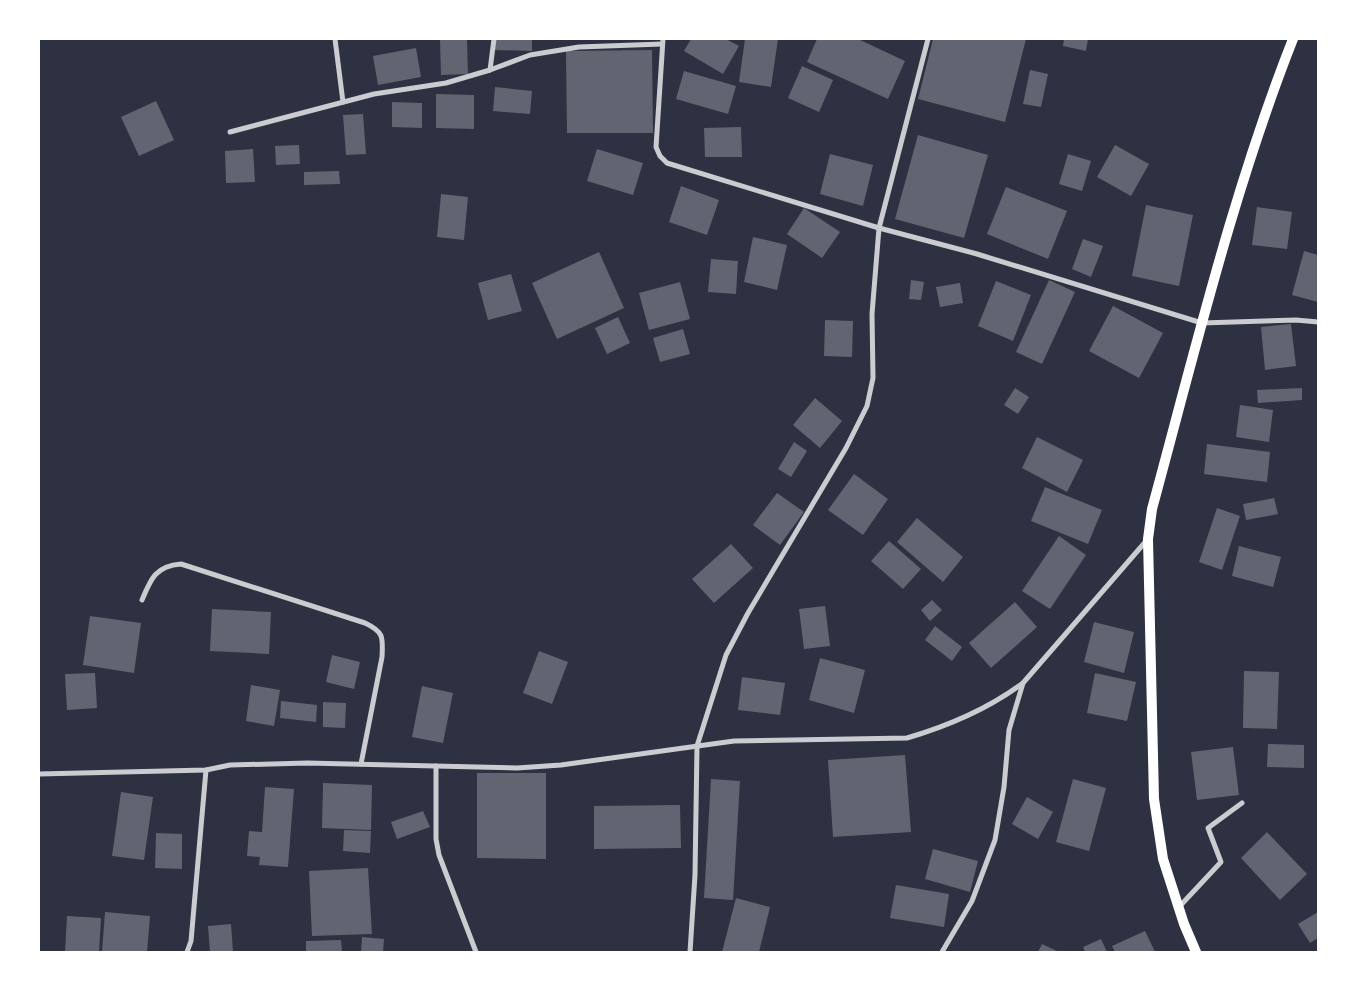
<svg xmlns="http://www.w3.org/2000/svg" width="1357" height="991" font-family="'Fira Sans Condensed',sans-serif">
  <style>
    .building { fill: #626471 }
    .lines { fill: none; stroke-linecap: round; stroke-linejoin: round }
    .minor { stroke: #caccd0; stroke-width: 5 }
    .secondary { stroke: #fff; stroke-width: 10 }
  </style>
  <rect width="100%" height="100%" fill="#2d3142"/>
  <g class="building">
    <path d="M440 39H467L468 74 441 75Z"/>
    <path d="M494 39H532V51L494 50Z"/>
    <path d="M691 39H726L739 46 723 74 684 51Z"/>
    <path d="M745 39H778L771 87 739 82Z"/>
    <path d="M817 39H858L905 61 888 99 807 62Z"/>
    <path d="M933 39H1026L1005 122 918 99Z"/>
    <path d="M1064 39H1088L1086 51 1063 46Z"/>
    <path d="M416 48 421 77 378 85 373 56Z"/>
    <path d="M652 50 653 133H567L566 51Z"/>
    <path d="M802 66 833 80 819 112 788 98Z"/>
    <path d="M1030 70 1048 74 1041 107 1023 104Z"/>
    <path d="M684 71 736 86 728 114 676 99Z"/>
    <path d="M495 87 532 91 530 114 493 111Z"/>
    <path d="M436 94 474 95V129L436 128Z"/>
    <path d="M156 101 174 140 139 156 121 117Z"/>
    <path d="M392 102 422 103V128L392 127Z"/>
    <path d="M363 114 366 154 346 155 343 115Z"/>
    <path d="M741 127 742 157H705L704 128Z"/>
    <path d="M918 135 988 155 964 238 895 219Z"/>
    <path d="M299 145 300 164 276 165 275 146Z"/>
    <path d="M1115 145 1149 164 1131 196 1097 177Z"/>
    <path d="M253 149 255 182 226 183 225 151Z"/>
    <path d="M597 149 643 163 633 195 587 181Z"/>
    <path d="M830 154 873 165 863 206 820 194Z"/>
    <path d="M1068 154 1091 161 1082 191 1059 184Z"/>
    <path d="M339 171 340 184 304 185V172Z"/>
    <path d="M681 186 719 200 707 235 669 222Z"/>
    <path d="M1006 187 1067 211 1048 259 987 234Z"/>
    <path d="M441 194 468 197 464 240 437 237Z"/>
    <path d="M1146 205 1193 215 1179 286 1132 276Z"/>
    <path d="M1257 207 1292 212 1287 249 1252 245Z"/>
    <path d="M804 208 840 232 822 258 787 234Z"/>
    <path d="M753 237 787 245 777 290 744 282Z"/>
    <path d="M1083 239 1103 246 1091 277 1072 269Z"/>
    <path d="M1304 251 1318 255V302L1292 295Z"/>
    <path d="M599 252 624 308 557 339 532 283Z"/>
    <path d="M711 259 738 261 736 294 708 292Z"/>
    <path d="M511 274 522 311 488 320 478 283Z"/>
    <path d="M911 280 924 282 921 300 909 299Z"/>
    <path d="M1049 280 1075 292 1042 364 1016 352Z"/>
    <path d="M996 281 1031 295 1013 341 978 326Z"/>
    <path d="M680 282 690 319 649 330 639 293Z"/>
    <path d="M960 283 963 303 940 307 936 287Z"/>
    <path d="M1113 306 1163 333 1139 378 1089 351Z"/>
    <path d="M618 317 630 343 607 354 595 328Z"/>
    <path d="M825 320 853 321 852 357 824 356Z"/>
    <path d="M1291 324 1296 366 1265 370 1261 327Z"/>
    <path d="M683 329 690 354 660 362 653 338Z"/>
    <path d="M1015 388 1029 397 1018 414 1004 405Z"/>
    <path d="M1302 388V400L1258 403 1257 390Z"/>
    <path d="M815 398 842 421 820 448 793 425Z"/>
    <path d="M1240 405 1273 410 1269 442 1236 437Z"/>
    <path d="M1037 437 1083 460 1067 492 1022 468Z"/>
    <path d="M794 442 807 451 791 477 778 469Z"/>
    <path d="M1207 444 1270 452 1267 482 1204 474Z"/>
    <path d="M854 474 888 499 863 535 828 510Z"/>
    <path d="M1045 487 1102 510 1088 544 1031 521Z"/>
    <path d="M777 493 804 512 780 545 753 525Z"/>
    <path d="M1274 498 1278 514 1246 520 1243 504Z"/>
    <path d="M1217 508 1240 516 1222 570 1199 562Z"/>
    <path d="M917 518 963 557 943 582 897 542Z"/>
    <path d="M1059 536 1086 555 1050 609 1022 591Z"/>
    <path d="M889 541 921 569 903 589 871 561Z"/>
    <path d="M731 544 753 568 714 603 692 579Z"/>
    <path d="M1239 546 1281 557 1273 587 1232 576Z"/>
    <path d="M932 600 942 610 930 621 921 610Z"/>
    <path d="M1015 602 1037 627 991 668 969 643Z"/>
    <path d="M825 606 830 646 804 649 799 609Z"/>
    <path d="M212 609 271 612 269 654 210 651Z"/>
    <path d="M90 616 141 623 134 673 83 665Z"/>
    <path d="M1094 622 1134 632 1124 673 1084 662Z"/>
    <path d="M935 626 962 647 952 661 925 640Z"/>
    <path d="M539 651 568 662 552 704 523 693Z"/>
    <path d="M332 655 360 662 354 689 326 682Z"/>
    <path d="M820 658 865 670 854 713 809 700Z"/>
    <path d="M1244 671 1279 672 1277 729 1243 728Z"/>
    <path d="M95 673 97 708 67 710 65 674Z"/>
    <path d="M1095 673 1136 682 1127 721 1087 713Z"/>
    <path d="M742 677 785 683 780 715 738 710Z"/>
    <path d="M251 685 280 690 274 726 246 721Z"/>
    <path d="M422 686 453 693 443 743 412 737Z"/>
    <path d="M281 701 317 705 316 722 280 718Z"/>
    <path d="M323 702 346 703 345 728 323 727Z"/>
    <path d="M1268 744 1304 745V768L1267 767Z"/>
    <path d="M1233 747 1239 795 1197 800 1191 752Z"/>
    <path d="M905 755 911 832 833 837 828 760Z"/>
    <path d="M477 773H546V859L477 858Z"/>
    <path d="M711 779 740 781 733 900 704 898Z"/>
    <path d="M1073 779 1106 788 1089 851 1056 842Z"/>
    <path d="M323 783 372 785 371 830 322 828Z"/>
    <path d="M265 787 294 789 288 867 259 865 260 857 247 856 249 831 262 832Z"/>
    <path d="M121 792 153 797 144 860 112 856Z"/>
    <path d="M1027 797 1053 812 1038 839 1012 824Z"/>
    <path d="M680 805 681 848 594 849V806Z"/>
    <path d="M423 811 430 827 397 839 391 822Z"/>
    <path d="M344 830 371 831 370 853 343 851Z"/>
    <path d="M1267 832 1307 874 1280 900 1241 858Z"/>
    <path d="M156 833 182 834V869L155 868Z"/>
    <path d="M933 849 978 861 970 892 925 879Z"/>
    <path d="M368 868 372 934 312 936 309 871Z"/>
    <path d="M896 885 949 894 944 927 890 918Z"/>
    <path d="M736 898 770 907 759 952H722Z"/>
    <path d="M105 912 150 916 147 952H102Z"/>
    <path d="M1318 912V938L1310 943 1298 924Z"/>
    <path d="M67 916 101 918 99 952H65Z"/>
    <path d="M231 924 233 952H210L208 926Z"/>
    <path d="M1145 931 1155 952H1115L1112 946Z"/>
    <path d="M362 937 384 939 383 952H361Z"/>
    <path d="M1101 939 1107 952H1085L1083 947Z"/>
    <path d="M341 940 342 952H306V941Z"/>
    <path d="M1042 944 1059 952H1038Z"/>
  </g>
  <g class="lines">
    <g class="minor">
      <path d="M335 39 343 102"/>
      <path d="M663 39 656 147 660 156 667 163 879 228 977 254 1202 323 1296 320 1318 322"/>
      <path d="M490 70 494 39"/>
      <path d="M230 132 374 94 446 83 490 70 530 55 579 47 662 44"/>
      <path d="M142 600C151 578 156 566 181 564L365 623C384 632 383 637 382 657L361 764"/>
      <path d="M436 766V839L439 855 476 952"/>
      <path d="M39 774 206 770 230 765 307 763 517 768 561 765 734 741 907 738C948 726 988 709 1023 683L1147 540"/>
      <path d="M1179 907 1221 862 1208 828 1242 803"/>
      <path d="M187 952 191 941 206 770"/>
      <path d="M690 952 695 875 697 746 726 655 748 613 846 448 867 406 873 378 872 314 879 228 928 39"/>
      <path d="M942 952 972 901 995 840 1004 787 1009 730 1023 683"/>
    </g>
    <path class="secondary" d="M1196 952 1184 924 1163 859 1154 799 1148 539 1152 509C1195 351 1233 191 1293 39"/>
  </g>
  <rect width="1357" height="991" fill="none" stroke="#ffffff" stroke-width="80"/>
</svg>
